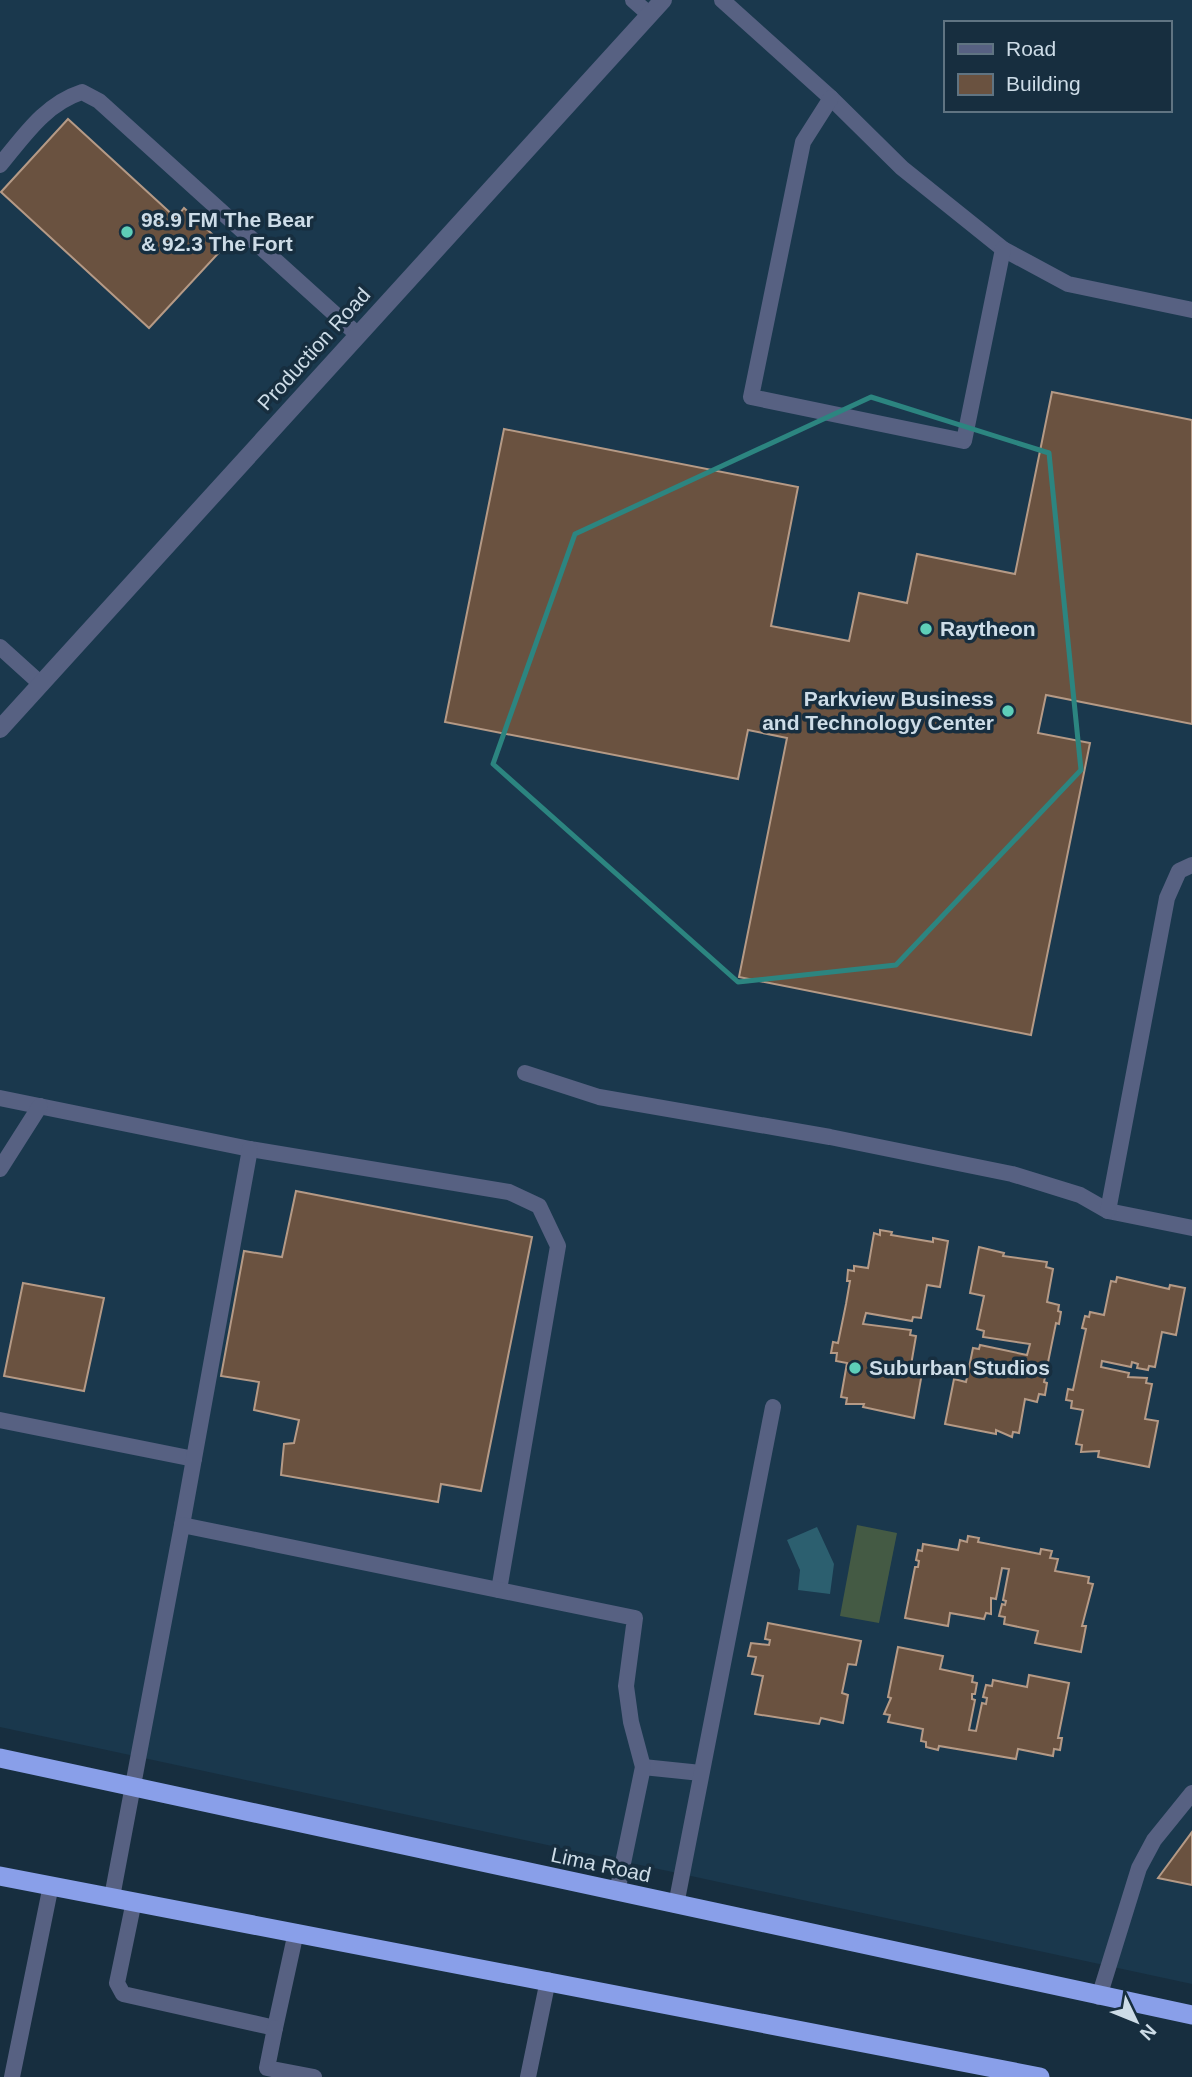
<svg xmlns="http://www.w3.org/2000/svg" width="1192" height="2077" font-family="Arial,sans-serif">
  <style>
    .built { fill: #1a384d; fill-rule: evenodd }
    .green { fill: #445a44 }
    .water { fill: #2c5f6f }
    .building { fill: #6a5240; stroke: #b59a86; stroke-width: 2 }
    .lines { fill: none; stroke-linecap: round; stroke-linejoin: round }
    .service { stroke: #576182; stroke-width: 16 }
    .tertiary { stroke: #576182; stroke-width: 18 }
    .trunk { stroke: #899fe9; stroke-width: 19 }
    .marked { fill: none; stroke: #2c8580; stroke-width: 5; stroke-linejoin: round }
    .poi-dot { fill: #5eceb8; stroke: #172e3f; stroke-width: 2.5 }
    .labels { text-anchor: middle; stroke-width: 7; stroke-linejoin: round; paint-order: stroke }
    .poi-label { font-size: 21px; font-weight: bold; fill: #cddce7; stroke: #172e3f; text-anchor: start }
    .street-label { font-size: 21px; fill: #cddce7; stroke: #172e3f }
  </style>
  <rect width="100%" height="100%" fill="#172e3f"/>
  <path class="built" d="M0 0H1192V1984L0 1727ZM945 23H1169V110H945Z"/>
  <path class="green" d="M857 1525 897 1533 879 1623 840 1616Z"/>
  <path class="water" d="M817 1527 834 1564 830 1594 798 1590 800 1570 787 1540Z"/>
  <g class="building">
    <path d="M68 119 176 218 184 208 225 246 149 328 1 192Z"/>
    <path d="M1052 392 1192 420V724L1046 695 1038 733 1090 743 1031 1035 739 977 787 738 748 730 738 779 445 722 504 429 798 487 771 626 849 641 859 593 907 603 917 554 1015 574Z"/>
    <path d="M296 1191 532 1237 481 1491 441 1484 438 1502 281 1475 284 1444 294 1443 299 1420 254 1410 259 1382 221 1376 244 1251 282 1257Z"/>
    <path d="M880 1230 892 1232 891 1235 933 1242V1238L948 1241 940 1287 927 1285 921 1318 913 1317 912 1321 866 1313 863 1324 911 1330 910 1335 916 1336 910 1371 922 1373 914 1418 863 1407 864 1404H846L847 1398 841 1397 847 1363 836 1361 837 1353H831L833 1342 838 1343 846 1304 850 1281H847L848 1270 854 1271V1266L868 1268 874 1233 880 1235Z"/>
    <path d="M979 1247 1004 1253 1003 1256 1047 1262 1046 1267 1053 1269 1047 1302 1059 1305 1058 1311 1061 1312 1059 1324 1056 1323 1044 1382 1047 1383 1045 1395 1039 1394 1037 1402 1025 1399 1019 1433 1013 1432 1012 1437 996 1430V1434L945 1424 954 1379 966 1382 973 1348 979 1349 980 1345 1027 1355 1030 1344 983 1337 984 1331 977 1329 984 1296 970 1293Z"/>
    <path d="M1117 1277 1169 1289 1170 1285 1185 1288 1176 1335 1162 1332 1155 1367 1149 1366 1148 1370 1137 1368 1138 1364 1132 1362 1131 1367 1102 1361 1101 1367 1129 1373 1128 1377 1147 1378 1146 1383 1152 1384 1145 1419 1158 1421 1149 1467 1098 1457 1099 1451 1081 1452 1082 1445 1076 1444 1083 1410 1071 1408 1072 1401 1066 1400 1068 1389 1073 1390 1086 1329 1082 1328 1085 1316 1089 1317 1090 1312 1104 1315 1111 1281 1116 1282Z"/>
    <path d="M23 1283 104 1298 84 1391 4 1376Z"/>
    <path d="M968 1536 979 1538 978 1542 1040 1554 1041 1549 1052 1551 1050 1558 1058 1559 1055 1571 1089 1577 1088 1583 1093 1584 1082 1626H1086L1081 1652 1035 1643 1038 1631 1004 1624 1005 1617 999 1616 1002 1604 1005 1605 1006 1601 1003 1600 1009 1569 1002 1568 996 1599 991 1598V1614L986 1613 984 1619 950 1613 948 1626 905 1618 915 1567H918L919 1561 916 1560 918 1550 922 1551 923 1544 958 1550 960 1540 967 1542Z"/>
    <path d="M768 1623 861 1641 856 1665 848 1664 842 1693 848 1695 843 1723 821 1718 819 1724 755 1714 763 1676 752 1674 756 1657 748 1656 751 1643 769 1645 770 1640 765 1639Z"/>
    <path d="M898 1647 943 1656 940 1669 973 1676 972 1682 977 1683 975 1694H972V1699L975 1700 969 1730 976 1731 982 1703 986 1704 987 1698 983 1697 986 1685 992 1686 993 1680 1027 1687 1029 1675 1069 1683 1058 1738H1062L1060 1750 1054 1749 1053 1756 1018 1749 1016 1759 939 1746 938 1750 926 1747V1742L921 1741 923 1729 888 1722 890 1715 884 1714 891 1698 888 1697Z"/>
    <path d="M1192 1832V1885L1158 1878Z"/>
  </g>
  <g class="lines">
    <g class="service">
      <path d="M633 0 650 15"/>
      <path d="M722 0 831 98 902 168 1003 249 1068 284 1192 310"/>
      <path d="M831 98 803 142 751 397 964 441 1003 249"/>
      <path d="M0 165C24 136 45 104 82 92L99 101 358 335"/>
      <path d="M0 647 41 684"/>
      <path d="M525 1073 599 1097 830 1137 1012 1174 1080 1195 1108 1211 1192 1228"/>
      <path d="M0 1098 250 1149 509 1192 539 1206 558 1246 499 1590"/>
      <path d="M0 1169 40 1106"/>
      <path d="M1108 1211 1167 898 1179 871 1192 865"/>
      <path d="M0 1420 194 1459"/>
      <path d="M182 1525 250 1149"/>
      <path d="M643 1767 701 1773"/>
      <path d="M112 1897 182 1525 635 1618 626 1686 631 1722 643 1767 617 1892"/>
      <path d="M134 1901 117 1983 123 1994 275 2028 296 1932"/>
      <path d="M676 1905 773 1407"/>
      <path d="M1099 1997 1139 1868 1154 1840 1192 1793"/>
      <path d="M275 2028 267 2068 314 2077"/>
      <path d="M12 2077 51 1885"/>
      <path d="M528 2077 548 1980"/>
    </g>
    <path class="tertiary" d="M0 729 663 0"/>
    <g class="trunk">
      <path d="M0 1758 1192 2015"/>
      <path d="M0 1876 1040 2077"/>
    </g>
  </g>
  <path class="marked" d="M871 397 1049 453 1081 770 896 965 738 982 493 764 575 534Z"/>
  <g class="poi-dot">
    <circle cx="127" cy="232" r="7"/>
    <circle cx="926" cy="629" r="7"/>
    <circle cx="1008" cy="711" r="7"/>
    <circle cx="855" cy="1368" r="7"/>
  </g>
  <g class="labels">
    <g class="poi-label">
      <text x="141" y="227">98.9 FM The Bear<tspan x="141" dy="24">&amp; 92.3 The Fort</tspan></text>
      <text x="940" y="636">Raytheon</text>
      <text x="994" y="706" text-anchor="end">Parkview Business<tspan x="994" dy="24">and Technology Center</tspan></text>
      <text x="869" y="1375">Suburban Studios</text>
    </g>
    <g class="street-label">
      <text transform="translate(314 349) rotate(-48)" y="7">Production Road</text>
      <text transform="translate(601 1865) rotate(12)" y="7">Lima Road</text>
    </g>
  </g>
  <rect x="944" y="21" width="228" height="91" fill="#172e3f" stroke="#607482" stroke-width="2"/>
  <rect x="958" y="44" width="35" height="10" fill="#576182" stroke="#607482" stroke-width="2"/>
  <text x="1006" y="56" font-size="21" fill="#cddce7">Road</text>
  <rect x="958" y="74" width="35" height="21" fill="#6a5240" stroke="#607482" stroke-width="2"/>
  <text x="1006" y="91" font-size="21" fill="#cddce7">Building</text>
  <g transform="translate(1136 2021) rotate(133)" stroke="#172e3f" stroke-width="5" paint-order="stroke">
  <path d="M0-5L12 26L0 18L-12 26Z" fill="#cddce7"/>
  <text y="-10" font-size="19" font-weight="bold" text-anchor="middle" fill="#cddce7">N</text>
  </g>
</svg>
